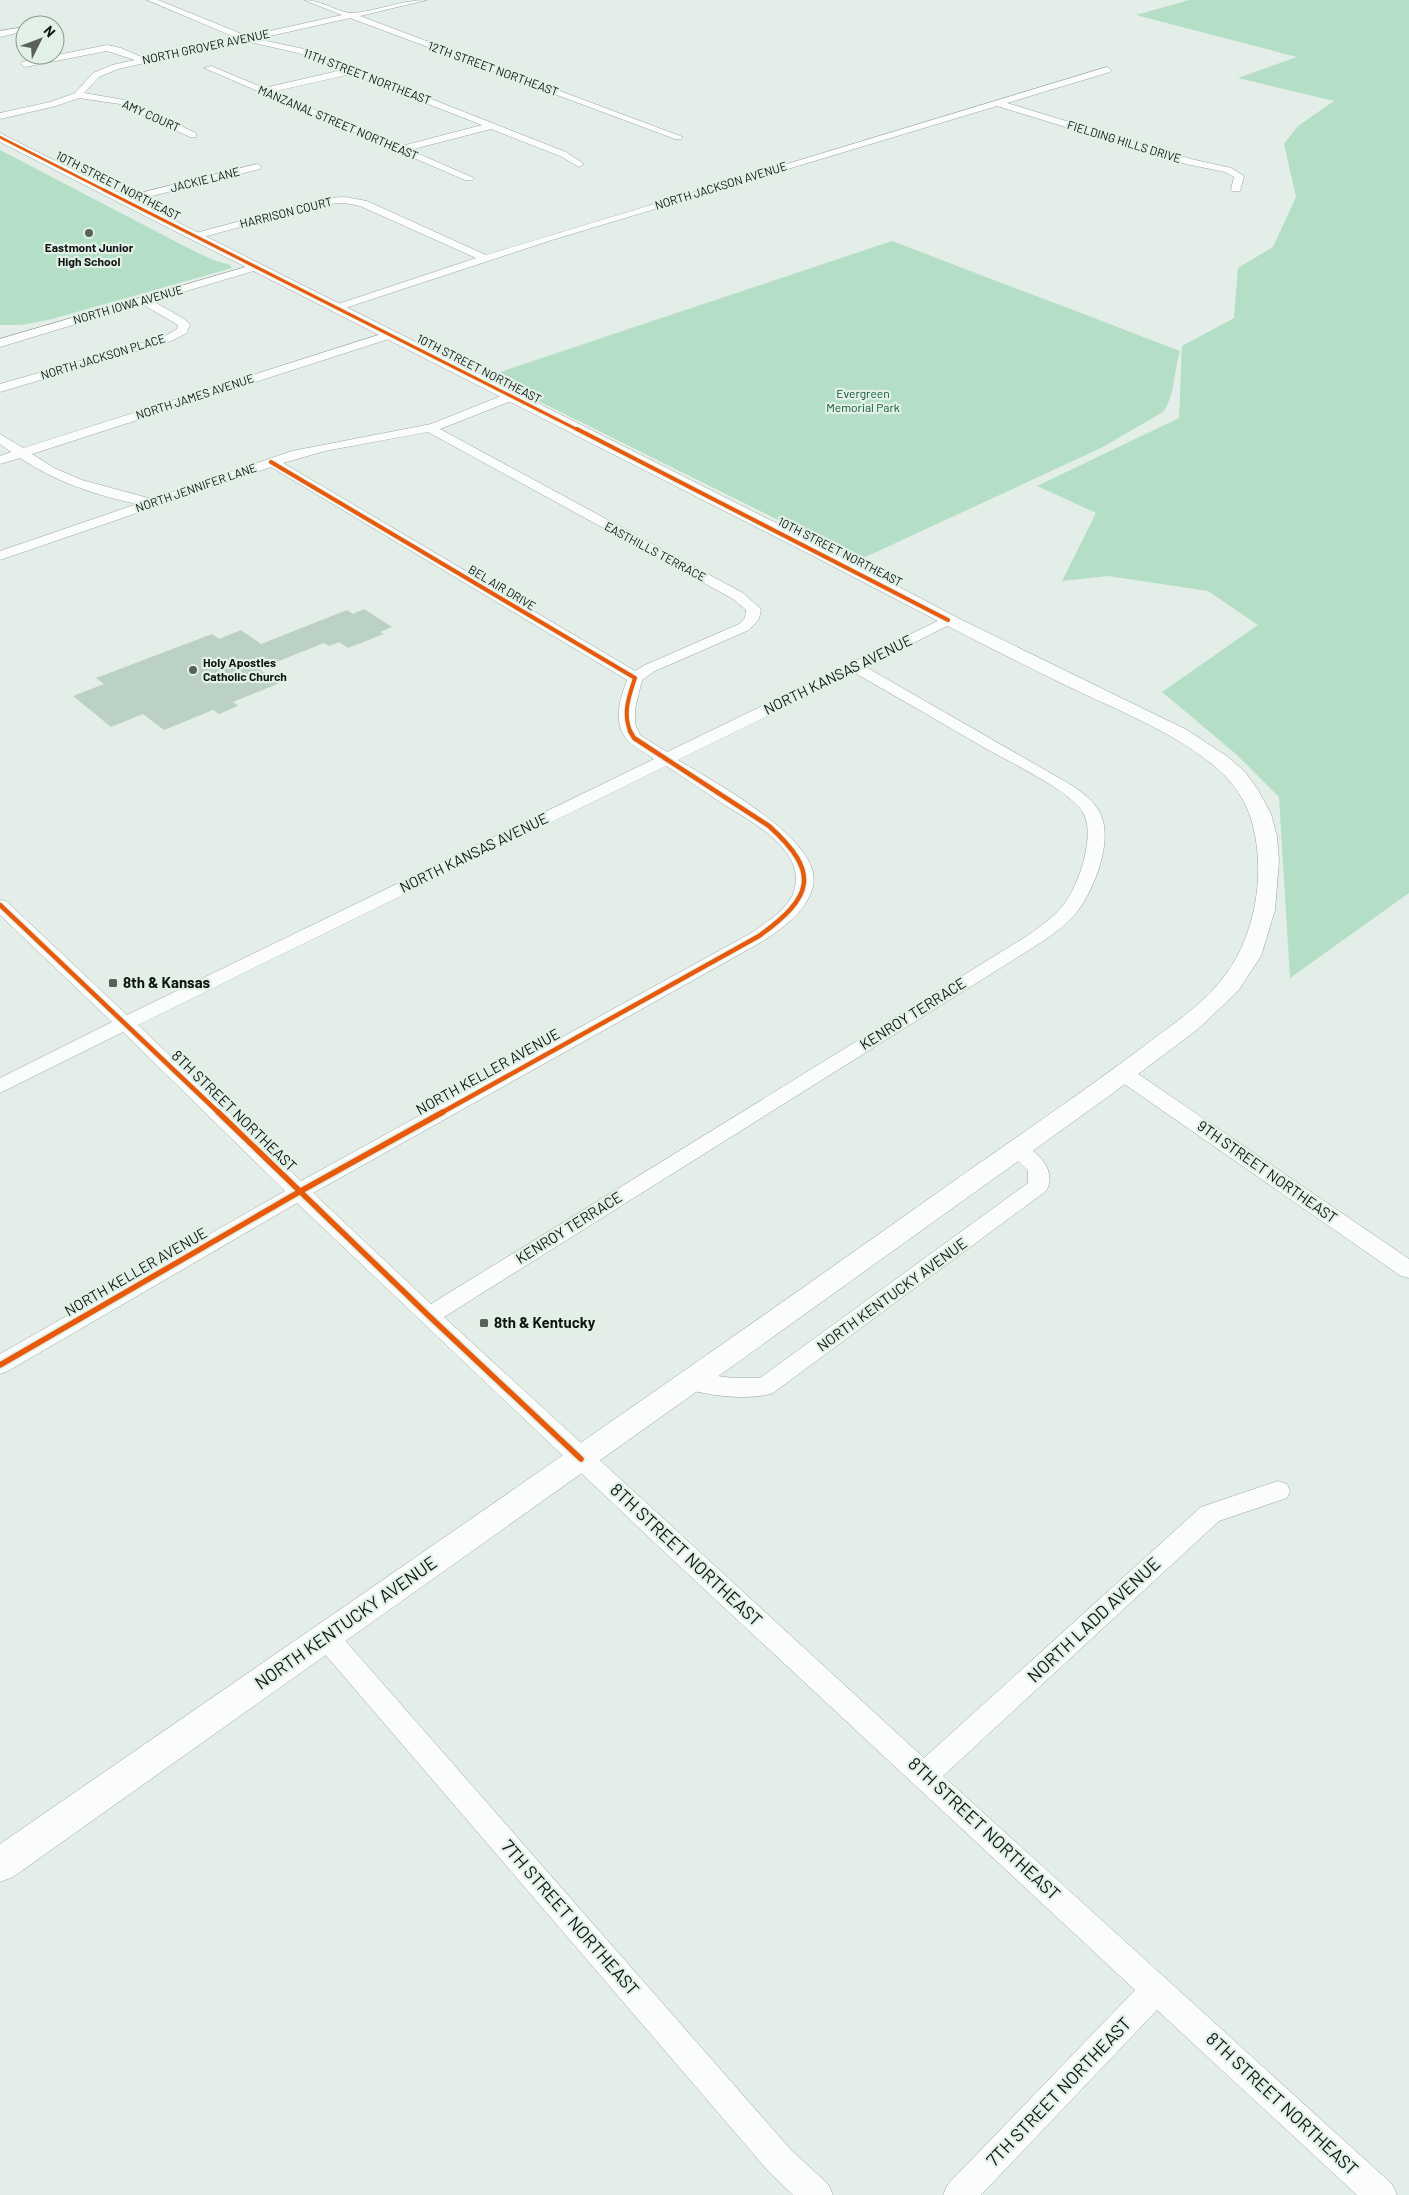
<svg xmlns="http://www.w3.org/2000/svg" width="1409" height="2195" font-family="Barlow,sans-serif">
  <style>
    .green { fill: #b4dec5 }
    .building { fill: #bcd1c5 }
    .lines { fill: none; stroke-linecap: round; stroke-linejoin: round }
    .minor-casing { stroke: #9ea5a0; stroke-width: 1 }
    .major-casing { stroke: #9ea5a0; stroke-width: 1 }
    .minor { fill: #fbfcfc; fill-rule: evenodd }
    .major { fill: #fbfcfc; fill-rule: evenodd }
    .cycleway-far4-casing { stroke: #e1f1e7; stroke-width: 4 }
    .cycleway-far3-casing { stroke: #e1f1e7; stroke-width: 5 }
    .cycleway-far2-casing { stroke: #e1f1e7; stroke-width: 6 }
    .cycleway-far1-casing { stroke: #e1f1e7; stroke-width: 7 }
    .cycleway-casing { stroke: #e1f1e7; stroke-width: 9 }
    .cycleway-far4 { stroke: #e8590c; stroke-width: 2.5 }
    .cycleway-far3 { stroke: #e8590c; stroke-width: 3 }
    .cycleway-far2 { stroke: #e8590c; stroke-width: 4 }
    .cycleway-far1 { stroke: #e8590c; stroke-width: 4.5 }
    .cycleway { stroke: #e8590c; stroke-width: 5.5 }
    .poi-dot { fill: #5a615c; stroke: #e1f1e7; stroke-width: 2 }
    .labels { text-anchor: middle; stroke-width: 4.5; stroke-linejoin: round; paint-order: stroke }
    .far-street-label { font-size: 12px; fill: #0f1511; stroke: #e1f1e7 }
    .far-poi-label { font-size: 12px; font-weight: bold; fill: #0f1511; stroke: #e1f1e7 }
    .far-park-label { font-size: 12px; fill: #0e5333; stroke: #e1f1e7 }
    .street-label { font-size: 15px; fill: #0f1511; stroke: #e1f1e7 }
    .poi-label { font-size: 15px; font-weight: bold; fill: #0f1511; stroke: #e1f1e7; text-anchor: start }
    .near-street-label { font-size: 18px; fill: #0f1511; stroke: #e1f1e7 }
  </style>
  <rect width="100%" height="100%" fill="#e4eee8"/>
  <g class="green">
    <path d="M1189 0H1409V893L1290 978 1279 797 1236 754 1162 692 1258 625 1208 591 1108 576 1062 581 1096 513 1037 486 1179 418 1182 346 1234 318 1238 268 1273 247 1296 197 1284 144 1298 126 1334 101 1238 78 1297 57 1136 15Z"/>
    <path d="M0 150 186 247 213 260 230 265 232 268 52 319 22 325H0Z"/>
    <path d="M892 241 1180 351C1174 370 1175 396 1163 412L1101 448 859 560 488 376Z"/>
  </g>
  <path class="building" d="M364 609 392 627 380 632 384 634 348 648 339 642 329 646 324 643 259 669 280 683 233 702 238 706 219 714 213 710 164 730 143 714 111 727 73 696 104 684 96 678 212 634 219 639 241 630 261 644 347 610 353 614Z"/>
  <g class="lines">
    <g class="minor-casing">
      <g id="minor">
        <path d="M147 0H158L247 36 342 15 304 0C322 0 341 14 353 13 378 11 401 0 427 0L360 16 683 137 681 139H675L350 18 257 39 304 49 566 152 584 164 579 167 560 156 491 129 410 150 474 178 473 180H465L204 68 211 66 264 88 342 70 298 53 245 41 118 69 99 77 84 93 125 100 196 133V137H190L120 104 79 98 56 106 0 119V113L50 102 75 93 93 73 112 65 135 60 107 51 25 67 21 64 22 62 107 45 121 48 144 58 237 38ZM351 74 482 125 402 146 272 92Z"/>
        <path d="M25 27V31L0 37V31Z"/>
        <path d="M1107 67 1111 70 1110 72 1007 103 1191 159 1231 168 1244 176 1240 191H1232L1231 189 1234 177 1225 172 1186 164 997 106 552 240 336 311 332 310 330 308 332 306 476 258 360 206 345 203 325 204 196 239 191 236 192 234 325 198 345 197 367 201 486 255Z"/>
        <path d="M257 164 262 167 260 169 124 203 119 200 120 198Z"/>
        <path d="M256 264 261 267 260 269 153 301 184 319 190 324 187 333 171 341 0 392V384L163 337 177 329 178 325 142 304 0 347V339Z"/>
        <path d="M391 331 397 335 395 337 32 454 54 468 82 480 152 499 292 451 431 424 506 394H514L516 397 514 400 440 429 743 593 761 609 759 619 749 630 655 671 642 680 635 709V724L640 735 667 752 948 616 953 617 955 620 953 623 866 667 1073 786C1083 793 1095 802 1100 813 1114 840 1094 890 1077 912 1068 923 1056 932 1045 940L444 1317 924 1758 1201 1507 1278 1481 1287 1484 1290 1491 1287 1498 1219 1521 943 1776 1392 2184 1397 2195H1357L1157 2010 981 2195H943L948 2184 1135 1990 659 1547 297 1203 8 1371 0 1374V1354L285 1191 123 1032 0 1093V1078L112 1022 0 915V900L6 901 127 1015 654 759C646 753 635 748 628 741 612 723 620 699 627 680L271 467 0 560V551L137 504C95 495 56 482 20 458L0 464V456L11 452 0 444V434L23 448ZM428 432 733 599 746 610 745 618 739 624 645 665 635 671 283 463 325 451ZM855 673C898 698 941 722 983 747 1006 760 1073 792 1084 814 1095 837 1079 885 1064 904 1054 917 1040 927 1027 936L431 1304 313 1193 765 940C785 926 807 911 813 886 824 840 712 781 678 760ZM666 766C685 778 704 791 723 804 752 822 812 853 792 896 784 912 766 922 753 932L301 1181 138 1025Z"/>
        <path d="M1124 1067 1131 1069 1409 1259V1278L1401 1276 1117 1079 1114 1074 1117 1069Z"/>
        <path d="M1016 1142C1035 1147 1059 1171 1046 1191L773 1393C751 1401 707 1396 684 1388L680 1382 684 1376 692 1373 734 1378H760L1028 1183V1171L1006 1149 1009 1144Z"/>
        <path d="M326 1626 335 1629 791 2150 828 2184 833 2195H793L769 2172 317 1645 313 1637 317 1629Z"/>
      </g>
    </g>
    <g class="major-casing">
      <path id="major" d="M0 133 806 538 960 619 1187 730 1228 757 1245 772 1258 790 1271 814 1277 836 1279 861 1275 910 1261 956 1238 991 1198 1029 1109 1096 706 1385 13 1877 0 1882V1844C307 1632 615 1421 920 1205 994 1152 1071 1101 1144 1046 1172 1024 1205 1004 1226 974 1257 932 1267 866 1250 816 1243 795 1229 778 1212 764 1167 728 1109 707 1057 681 975 641 894 598 813 556L0 142Z"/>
    </g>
    <use href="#minor" class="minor"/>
    <use href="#major" class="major"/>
    <g class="cycleway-far4-casing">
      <path id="cycleway-far4" d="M0 137 106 191"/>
    </g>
    <g class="cycleway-far3-casing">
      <path id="cycleway-far3" d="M104 190 580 431"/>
    </g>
    <g class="cycleway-far2-casing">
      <g id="cycleway-far2">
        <path d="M577 429 948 620"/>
        <path d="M271 462 635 678C629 696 622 714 631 733"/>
      </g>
    </g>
    <g class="cycleway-far1-casing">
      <g id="cycleway-far1">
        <path d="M0 905 219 1113"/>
        <path d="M441 1113 759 936C813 897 821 873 769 826L634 738 630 731"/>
      </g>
    </g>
    <g class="cycleway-casing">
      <g id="cycleway">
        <path d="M218 1112 429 1316 581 1459"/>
        <path d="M0 1365 299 1192 443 1112"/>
      </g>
    </g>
    <use href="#cycleway-far4" class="cycleway-far4"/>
    <use href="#cycleway-far3" class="cycleway-far3"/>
    <use href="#cycleway-far2" class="cycleway-far2"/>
    <use href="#cycleway-far1" class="cycleway-far1"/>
    <use href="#cycleway" class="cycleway"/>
  </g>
  <g class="poi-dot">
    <circle cx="89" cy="233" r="5"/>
    <circle cx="193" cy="670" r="5"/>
    <rect x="108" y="978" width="10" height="10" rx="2.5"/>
    <rect x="479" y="1318" width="10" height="10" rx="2.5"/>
  </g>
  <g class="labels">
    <g class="far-street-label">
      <text transform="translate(206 47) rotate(-12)" y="4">NORTH GROVER AVENUE</text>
      <text transform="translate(493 69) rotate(20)" y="4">12TH STREET NORTHEAST</text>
      <text transform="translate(367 77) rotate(21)" y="4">11TH STREET NORTHEAST</text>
      <text transform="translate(151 116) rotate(24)" y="4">AMY COURT</text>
      <text transform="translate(338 123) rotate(23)" y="4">MANZANAL STREET NORTHEAST</text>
      <text transform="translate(1124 142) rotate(17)" y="4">FIELDING HILLS DRIVE</text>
      <text transform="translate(205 180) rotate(-14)" y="4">JACKIE LANE</text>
      <text transform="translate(118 186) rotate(27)" y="4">10TH STREET NORTHEAST</text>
      <text transform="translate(721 186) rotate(-17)" y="4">NORTH JACKSON AVENUE</text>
      <text transform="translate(286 213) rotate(-14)" y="4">HARRISON COURT</text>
      <text transform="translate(128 305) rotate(-16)" y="4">NORTH IOWA AVENUE</text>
      <text transform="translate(103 357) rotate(-17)" y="4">NORTH JACKSON PLACE</text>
      <text transform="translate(479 369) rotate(27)" y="4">10TH STREET NORTHEAST</text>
      <text transform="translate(195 397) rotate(-18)" y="4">NORTH JAMES AVENUE</text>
      <text transform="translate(196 488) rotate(-19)" y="4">NORTH JENNIFER LANE</text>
      <text transform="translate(655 552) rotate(28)" y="4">EASTHILLS TERRACE</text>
      <text transform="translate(840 552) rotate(27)" y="4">10TH STREET NORTHEAST</text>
      <text transform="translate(502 588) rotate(31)" y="4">BEL AIR DRIVE</text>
    </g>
    <g class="far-poi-label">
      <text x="89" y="252">Eastmont Junior<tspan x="89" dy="14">High School</tspan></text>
      <text x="203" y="667" text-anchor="start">Holy Apostles<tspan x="203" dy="14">Catholic Church</tspan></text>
    </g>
    <g class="far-park-label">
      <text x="863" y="398">Evergreen<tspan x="863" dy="14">Memorial Park</tspan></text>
    </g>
    <g class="street-label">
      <text transform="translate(838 675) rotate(-26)" y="5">NORTH KANSAS AVENUE</text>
      <text transform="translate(474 853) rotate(-26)" y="5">NORTH KANSAS AVENUE</text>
      <text transform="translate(913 1014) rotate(-32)" y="5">KENROY TERRACE</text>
      <text transform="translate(488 1072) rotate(-29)" y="5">NORTH KELLER AVENUE</text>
      <text transform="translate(234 1111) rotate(44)" y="5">8TH STREET NORTHEAST</text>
      <text transform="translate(1267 1172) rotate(35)" y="5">9TH STREET NORTHEAST</text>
      <text transform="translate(569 1228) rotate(-32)" y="5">KENROY TERRACE</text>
      <text transform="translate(136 1272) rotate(-30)" y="5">NORTH KELLER AVENUE</text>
      <text transform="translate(892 1295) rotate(-36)" y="5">NORTH KENTUCKY AVENUE</text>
    </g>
    <g class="poi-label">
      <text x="123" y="988">8th &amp; Kansas</text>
      <text x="494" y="1328">8th &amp; Kentucky</text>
    </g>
    <g class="near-street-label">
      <text transform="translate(686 1555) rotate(43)" y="6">8TH STREET NORTHEAST</text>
      <text transform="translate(1094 1620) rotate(-43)" y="6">NORTH LADD AVENUE</text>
      <text transform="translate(346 1623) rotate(-35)" y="6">NORTH KENTUCKY AVENUE</text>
      <text transform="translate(984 1829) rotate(43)" y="6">8TH STREET NORTHEAST</text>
      <text transform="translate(570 1918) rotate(49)" y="6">7TH STREET NORTHEAST</text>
      <text transform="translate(1059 2092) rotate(-46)" y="6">7TH STREET NORTHEAST</text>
      <text transform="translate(1282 2104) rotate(43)" y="6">8TH STREET NORTHEAST</text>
    </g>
  </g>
  <g transform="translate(40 40) rotate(48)"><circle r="24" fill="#e1f1e7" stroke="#8d9991"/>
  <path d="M0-4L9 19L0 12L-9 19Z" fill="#5a615c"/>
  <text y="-8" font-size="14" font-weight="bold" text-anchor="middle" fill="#0f1511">N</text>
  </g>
</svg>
